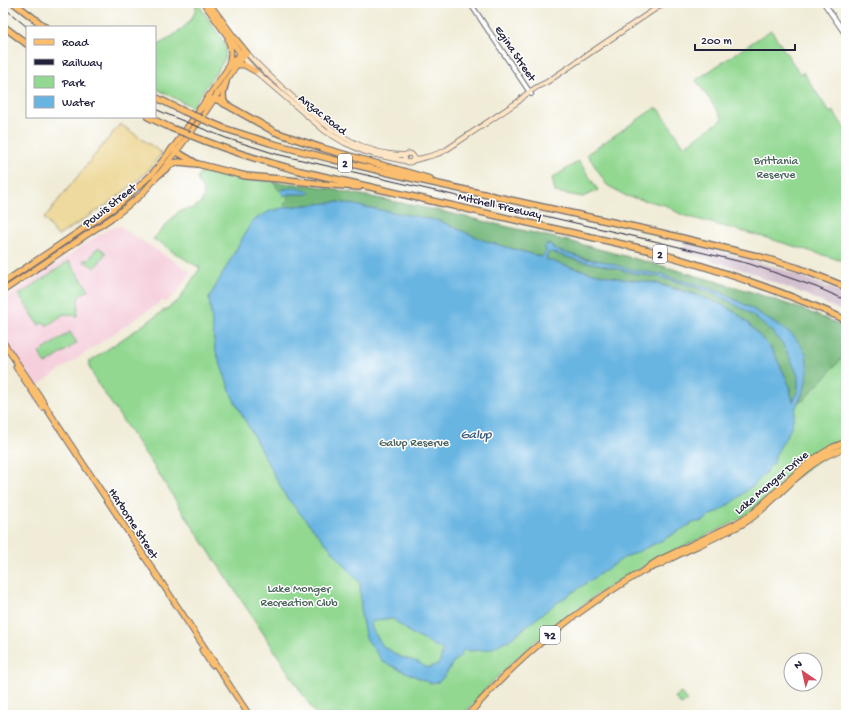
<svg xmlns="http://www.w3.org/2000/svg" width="849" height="718" font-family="'Gochi Hand',sans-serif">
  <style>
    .built { fill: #f5cfdc }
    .industrial { fill: #d1bdcc }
    .green { fill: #92d891; stroke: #5a7d66 }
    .forest { fill: #75b87b; stroke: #4c6d5b }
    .sand { fill: #eeda9e; stroke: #887e6c }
    .water { fill: #69b5e2; stroke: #466c8e; fill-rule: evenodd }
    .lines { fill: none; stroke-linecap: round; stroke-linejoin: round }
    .tertiary-casing { stroke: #6a6972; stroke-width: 6 }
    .secondary-casing { stroke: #6a6972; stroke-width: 6 }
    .primary-casing { stroke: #6a6972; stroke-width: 7 }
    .motorway-casing { stroke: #6a6972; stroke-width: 8 }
    .tertiary { stroke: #fff; stroke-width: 4 }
    .secondary { stroke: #fde5c5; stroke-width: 4.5 }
    .primary { stroke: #fbbe6e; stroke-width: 5 }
    .motorway { stroke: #fbbe6e; stroke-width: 5.5 }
    .rail { stroke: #22223b; stroke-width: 1 }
    .motorway-bridge-casing { stroke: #6a6972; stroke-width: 8; stroke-linecap: butt }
    .motorway-bridge { stroke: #fbbe6e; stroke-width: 5.5 }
    .labels { text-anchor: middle; stroke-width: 3; stroke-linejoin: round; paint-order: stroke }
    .shield { fill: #fff; stroke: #646476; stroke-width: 1 }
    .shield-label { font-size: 11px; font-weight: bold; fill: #22223b }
    .street-label { font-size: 12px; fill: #22223b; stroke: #fff }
    .park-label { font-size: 12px; fill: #496259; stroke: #fff }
    .water-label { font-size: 13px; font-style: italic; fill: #3e5d7e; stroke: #fff }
  </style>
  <rect width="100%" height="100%" fill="#fff"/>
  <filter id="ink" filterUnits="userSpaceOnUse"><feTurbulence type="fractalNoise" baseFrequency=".025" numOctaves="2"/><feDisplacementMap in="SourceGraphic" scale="8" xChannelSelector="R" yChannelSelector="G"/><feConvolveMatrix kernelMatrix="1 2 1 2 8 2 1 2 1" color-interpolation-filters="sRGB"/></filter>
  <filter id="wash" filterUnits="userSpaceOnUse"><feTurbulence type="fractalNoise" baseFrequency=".012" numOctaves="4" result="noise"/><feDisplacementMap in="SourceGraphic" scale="16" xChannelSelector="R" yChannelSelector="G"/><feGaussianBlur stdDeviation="0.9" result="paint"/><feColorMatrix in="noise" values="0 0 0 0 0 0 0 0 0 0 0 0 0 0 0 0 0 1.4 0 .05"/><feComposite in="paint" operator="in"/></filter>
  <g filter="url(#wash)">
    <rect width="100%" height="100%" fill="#f0ecd7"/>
    <path class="built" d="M121 226 136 237 191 272 175 295 166 302 162 301 159 303 38 385H36L3 337V300L109 228Z"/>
    <path class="industrial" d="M685 243 736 256 779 268 795 274 846 294V313L802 293 759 277V275L713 261 683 252Z"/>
    <g class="green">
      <path d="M196 5H199L224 42 226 50 225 59 192 107 155 88V47C169 38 196 24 196 5Z"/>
      <path d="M771 30 800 74 803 72 830 113 833 111 846 130V262L767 238 682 215 665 205 626 196 607 185 587 154 655 108 659 109 684 146 723 119 696 80Z"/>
      <path d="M579 161 598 190 583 197 555 192 552 178Z"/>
      <path d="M203 169 244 179 316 186 382 199 436 210 572 242 666 267 749 291 804 310 846 327V440C823 457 801 474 778 491 764 502 750 513 734 522 725 527 716 531 707 535 687 545 667 554 647 565 579 601 512 655 463 715H316L265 636 181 509 155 468 96 381 89 366V362L178 301 200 268 173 252 161 243 153 240 155 237 179 211 193 208 201 203 203 199 204 195 202 188 197 179Z"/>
      <path d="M98 248H100L106 253 95 268 83 261 85 259 88 261 89 260 95 250Z"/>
      <path d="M69 261 89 290 79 296 77 316 64 314 47 326 44 322 39 325 19 295Z"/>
      <path d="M70 332 77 343 46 364 39 353Z"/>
      <path d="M681 693 687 701 681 705 675 697Z"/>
    </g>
    <g class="forest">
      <path d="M274 182 316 186 436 210 572 242 666 267 749 291 804 310 846 327V350L844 354 839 362 833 367 828 375 816 386 804 400 799 402 804 390 794 336 751 308 720 292 670 278C658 272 643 272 630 270 620 268 611 263 601 261 584 258 568 255 552 249L553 246 547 250 543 257 485 241 440 221 338 202 286 207 284 204 288 200V194H308L285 189 281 191 277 188Z"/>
      <path d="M551 252 580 261 598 264 638 274 660 277 666 279 696 287 713 293 747 311 772 332 782 343 789 356 798 376V390L793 402 788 382 777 359 773 351 750 325 736 313 725 306 711 300 682 290 656 283 622 279 589 272 557 263 546 259 548 253Z"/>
    </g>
    <path class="sand" d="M120 124 162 153 146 173 114 200 58 236 44 218Z"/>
    <g class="water">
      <path d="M294 188 308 191 311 193 308 194H288L285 196 282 194 281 191 284 189Z"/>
      <path d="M338 202 440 221 485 241 542 257 547 250 544 249 546 245 548 244 553 246V249L585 259 602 261 629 269 652 273 662 274 670 278 698 285 720 292 751 308 794 336 806 353 808 371 804 390 796 407 791 428 775 456 774 464 770 466 767 471 753 486 749 488 736 500 716 513 709 516 704 521 693 523 663 540 622 559 551 607 508 641H505L491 649 482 650 471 651 466 650H464L462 652 460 657 454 661 446 674 439 682 430 683 383 662 366 638 361 616 360 583 286 497 232 396 215 349 209 298 252 221 270 211 286 207ZM551 252 580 261 598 264 638 274 660 277 666 279 696 287 713 293 747 311 772 332 782 343 789 356 798 376V390L793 402 788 382 777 359 773 351 750 325 736 313 725 306 700 296 665 286 656 283 622 279 589 272 557 263 546 259 548 253ZM383 619H393L412 634 443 650 439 664 427 668 418 662 400 657 383 646 372 629 371 622Z"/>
    </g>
  </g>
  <g filter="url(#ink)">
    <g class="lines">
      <g class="tertiary-casing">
        <g id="tertiary">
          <path d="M470 3 531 94"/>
          <path d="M824 3 846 35"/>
        </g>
      </g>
      <g class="secondary-casing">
        <g id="secondary">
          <path d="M247 53C262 70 279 85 296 100 326 127 362 156 405 155"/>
          <path d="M243 57 255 71 325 131 345 143 363 151 377 155 405 161"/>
          <circle cx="409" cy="158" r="4.5"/>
          <path d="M412 161C423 157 436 156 446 150L519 101C526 93 538 86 547 82L664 3"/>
        </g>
      </g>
      <g class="primary-casing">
        <g id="primary">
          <path d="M204 3 223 30 243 57"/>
          <path d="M209 3 234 37 247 53 240 60 233 70"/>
          <path d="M236 65H244L255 71"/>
          <path d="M228 66C232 57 232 49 228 40"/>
          <path d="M229 67 242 52"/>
          <path d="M3 283 111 210 123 201 152 174 178 141 228 68"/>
          <path d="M3 291 116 215 141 195 161 172 200 120 232 72"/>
          <path d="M3 342 40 397 49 412 249 715"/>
          <path d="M16 367 43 407"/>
          <path d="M646 570 661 564 670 559C687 550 705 543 722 534 731 530 741 526 749 520 781 497 806 459 846 448"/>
          <path d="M202 650 212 665"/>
          <path d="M468 715C520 655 576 610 645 570L651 565 659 560 735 524 753 513 784 484 812 460 833 447 846 442"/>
        </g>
      </g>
      <g class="motorway-casing">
        <g id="motorway">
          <path d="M14 3 45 27"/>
          <path d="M3 26 27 44"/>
          <path d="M155 97 183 111"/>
          <path d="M225 104C221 96 224 89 226 82"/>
          <path d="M200 109 213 99 218 100 275 132 322 148 430 179"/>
          <path d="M148 117 171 128"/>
          <path d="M202 119 226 129 270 143 331 159 415 179 653 231 757 256 798 268 846 287"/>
          <path d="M190 135C226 150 262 161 300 171L648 250C716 269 782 290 846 320"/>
          <path d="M172 149 194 162"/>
          <path d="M156 177 173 163 179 162 198 164 229 172 246 176 280 179 322 184 359 187"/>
        </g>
      </g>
      <use href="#tertiary" class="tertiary"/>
      <use href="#secondary" class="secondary"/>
      <use href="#primary" class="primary"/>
      <use href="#motorway" class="motorway"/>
      <g class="rail">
        <path d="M3 7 27 27"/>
        <path d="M155 109 176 118 226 138 276 154 431 190 650 240 750 264 816 287 846 300"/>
      </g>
      <g class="motorway-bridge-casing">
        <g id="motorway-bridge">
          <path d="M183 111 202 119"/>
          <path d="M171 128 190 135"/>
        </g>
      </g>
      <use href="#motorway-bridge" class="motorway-bridge"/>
    </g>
  </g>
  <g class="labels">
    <g class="shield">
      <rect x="338" y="154" width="14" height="18" rx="3"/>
      <rect x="653" y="245" width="14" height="18" rx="3"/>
      <rect x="540" y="626" width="20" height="18" rx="3"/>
    </g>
    <g class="shield-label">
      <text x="345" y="167">2</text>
      <text x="660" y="258">2</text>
      <text x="550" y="639">72</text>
    </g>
    <g class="street-label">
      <text transform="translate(516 53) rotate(56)" y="4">Egina Street</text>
      <text transform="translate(323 114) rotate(38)" y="4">Anzac Road</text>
      <text transform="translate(109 205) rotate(-38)" y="4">Powis Street</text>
      <text transform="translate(500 205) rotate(13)" y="4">Mitchell Freeway</text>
      <text transform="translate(771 482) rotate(-40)" y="4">Lake Monger Drive</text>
      <text transform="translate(134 523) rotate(57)" y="4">Harborne Street</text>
    </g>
    <g class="park-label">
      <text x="776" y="164">Brittania<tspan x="776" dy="14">Reserve</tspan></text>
      <text x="414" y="446">Galup Reserve</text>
      <text x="299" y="592">Lake Monger<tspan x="299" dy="14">Recreation Club</tspan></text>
    </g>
    <g class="water-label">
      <text x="476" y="438">Galup</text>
    </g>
  </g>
  <rect width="849" height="718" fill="none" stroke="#fff" stroke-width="16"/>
  <rect x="26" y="26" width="130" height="92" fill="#ffffff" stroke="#a7a7b1"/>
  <rect x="34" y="39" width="20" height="6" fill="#fbbe6e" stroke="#a7a7b1"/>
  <text x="62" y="46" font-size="12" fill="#22223b">Road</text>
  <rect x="34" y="59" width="20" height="6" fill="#22223b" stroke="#a7a7b1"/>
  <text x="62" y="66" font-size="12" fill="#22223b">Railway</text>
  <rect x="34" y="76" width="20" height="12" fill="#92d891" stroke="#a7a7b1"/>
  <text x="62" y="86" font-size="12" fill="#22223b">Park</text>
  <rect x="34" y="96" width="20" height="12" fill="#69b5e2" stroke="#a7a7b1"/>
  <text x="62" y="106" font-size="12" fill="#22223b">Water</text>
  <g transform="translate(803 672) rotate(326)"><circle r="19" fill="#ffffff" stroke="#a7a7b1"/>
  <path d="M0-3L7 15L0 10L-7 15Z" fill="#d1495b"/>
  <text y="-6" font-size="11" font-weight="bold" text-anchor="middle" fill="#22223b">N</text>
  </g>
  <path d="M695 44v6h100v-6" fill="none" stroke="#22223b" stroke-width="2"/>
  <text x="701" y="44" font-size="12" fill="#22223b" stroke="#ffffff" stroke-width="3" paint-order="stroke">200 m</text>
</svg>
